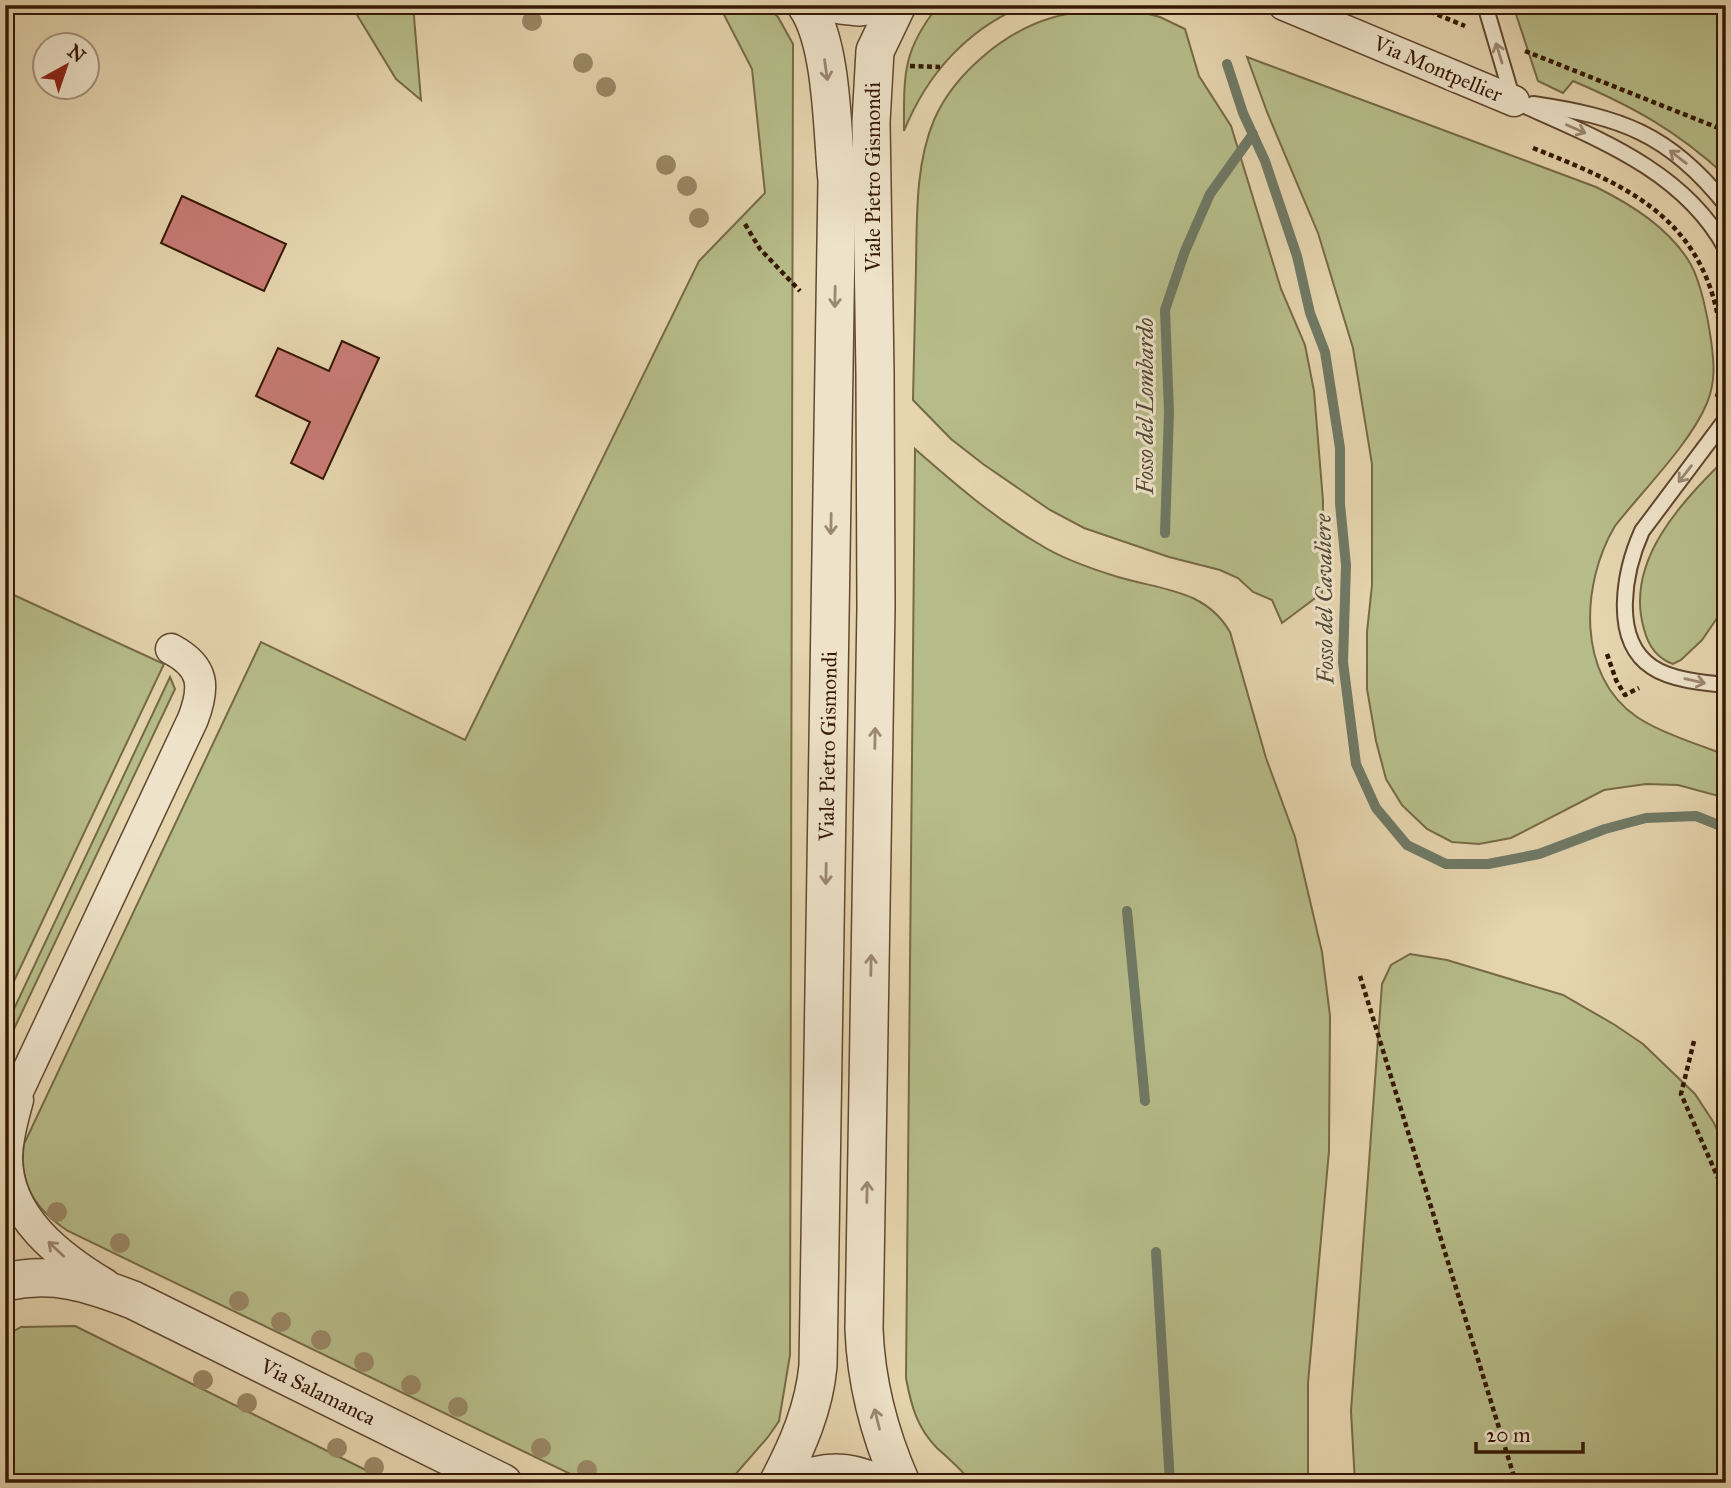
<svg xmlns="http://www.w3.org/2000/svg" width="1731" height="1488" font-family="'IM FELL Great Primer',serif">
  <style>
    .green { fill: #b6bc89; stroke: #766a46; stroke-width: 2 }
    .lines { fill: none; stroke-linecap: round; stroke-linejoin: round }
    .stream { stroke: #6f7965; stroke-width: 10 }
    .building { fill: #c77b74; stroke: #351804; stroke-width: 2 }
    .service-casing { stroke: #61472e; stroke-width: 18 }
    .minor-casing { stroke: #61472e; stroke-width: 33 }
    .tertiary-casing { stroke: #61472e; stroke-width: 40 }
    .path { stroke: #351804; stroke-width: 4.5; stroke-dasharray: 5 3.5; stroke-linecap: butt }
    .service { stroke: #eee3ca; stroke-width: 14 }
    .minor { stroke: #eee3ca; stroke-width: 30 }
    .tertiary { stroke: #eee3ca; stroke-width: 37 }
    .tree { fill: #9a8866 }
    .oneway { stroke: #9b8871 }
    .labels { text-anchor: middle; stroke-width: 6; stroke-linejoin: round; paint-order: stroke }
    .street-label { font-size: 21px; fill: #351804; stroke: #eee3ca }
    .water-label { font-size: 23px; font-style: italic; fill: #524835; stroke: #eee3ca }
  </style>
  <rect width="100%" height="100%" fill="#e5d4ae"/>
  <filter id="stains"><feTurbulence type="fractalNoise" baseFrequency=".00286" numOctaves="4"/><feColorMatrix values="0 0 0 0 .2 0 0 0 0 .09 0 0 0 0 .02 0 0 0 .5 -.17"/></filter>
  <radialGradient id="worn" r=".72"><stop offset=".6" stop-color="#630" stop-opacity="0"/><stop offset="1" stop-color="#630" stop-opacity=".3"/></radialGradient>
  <g class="green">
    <path d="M351 5H413L421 100 396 79Z"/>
    <path d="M719 5H765L778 17 793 44 790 1355 779 1421 768 1437 728 1483H589L68 1231C36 1210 18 1184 24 1144L261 642 465 740 699 261 765 193 752 69Z"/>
    <path d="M1025 5C967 29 927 74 904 131 904 75 902 51 938 6Z"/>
    <path d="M1513 5H1726V176C1677 131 1634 107 1573 81L1563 93 1538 81Z"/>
    <path d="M1125 8 1160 17 1185 29 1199 76 1231 126 1281 289 1305 345 1314 391 1323 501 1322 593 1282 623 1272 600 1253 592 1238 578 1220 570 1169 557 1084 528 1050 510 983 464 951 439 913 400C914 356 915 312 916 267 917 219 915 165 934 120 954 74 1004 32 1051 18 1075 10 1101 10 1125 8Z"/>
    <path d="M1247 57 1596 187C1632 205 1669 228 1690 263 1701 282 1708 318 1711 340 1714 362 1716 381 1707 403 1690 444 1643 490 1615 526 1581 583 1576 676 1637 717 1659 732 1699 745 1726 755V798L1678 785 1646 784 1604 790 1511 838 1479 844 1452 842 1427 829 1402 805 1386 779 1376 741 1367 689V632L1372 585V464L1353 348 1318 233 1267 112Z"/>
    <path d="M915 449C954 483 994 518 1039 544 1062 559 1092 569 1118 577 1161 590 1205 589 1230 632L1266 758 1295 837 1322 952 1330 1016 1329 1151 1308 1383V1483H972C962 1470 949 1459 937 1448 917 1428 911 1405 906 1378Z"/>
    <path d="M1726 458V605L1702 640 1681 660 1673 664C1656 658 1648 645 1644 629 1624 561 1682 502 1726 458Z"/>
    <path d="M5 591 164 664 5 1000Z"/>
    <path d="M170 677 175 689 5 1048V1028Z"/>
    <path d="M1410 954 1447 960 1563 995 1615 1025 1643 1044 1695 1094 1714 1123 1726 1150V1483H1355L1351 1411 1382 984 1391 965Z"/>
    <path d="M75 1326 392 1483H5V1336L21 1327Z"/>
  </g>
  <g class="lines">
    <g class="stream">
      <path d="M1227 64 1243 113 1265 161 1297 256 1310 313 1325 352 1340 448V504L1346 565 1343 662 1356 764 1376 808 1407 845 1446 864H1488L1539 854 1605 829 1646 818 1696 816 1726 828"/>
      <path d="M1165 533 1169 412 1165 310 1185 251 1210 194 1253 134"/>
      <path d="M1127 911 1145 1101"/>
      <path d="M1156 1252 1170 1483"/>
    </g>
  </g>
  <g class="building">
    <path d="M182 196 286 244 264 291 161 243Z"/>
    <path d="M342 341 379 358 323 479 291 463 310 422 256 396 278 348 329 371Z"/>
  </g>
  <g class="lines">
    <g class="service-casing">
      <g id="service">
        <path d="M1485 5 1513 100"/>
        <path d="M1514 101C1593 137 1683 169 1726 249"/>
        <path d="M1533 104C1620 117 1669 133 1726 205"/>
        <path d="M1726 419 1642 531C1625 569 1610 639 1652 667 1671 680 1704 683 1726 685"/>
      </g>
    </g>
    <g class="minor-casing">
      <g id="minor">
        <path d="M1284 5 1514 101"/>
        <path d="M18 1100C13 1119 7 1138 7 1158 7 1217 60 1257 105 1284"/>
        <path d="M5 1119 193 719C205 687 205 667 171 649"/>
      </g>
    </g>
    <g class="tertiary-casing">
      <g id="tertiary">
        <path d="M841 5 860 7 874 5"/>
        <path d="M897 5 875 51 871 122 875 373 876 607 864 1329C866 1383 879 1433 901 1483"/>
        <path d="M5 1282C53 1271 89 1283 133 1300L503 1483"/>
        <path d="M778 1483C798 1445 814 1408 818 1366L837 181C832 133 833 44 806 5"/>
        <path d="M797 1483C824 1469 849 1470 876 1483"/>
      </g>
    </g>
    <g class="path">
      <path d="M1414 5 1465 26"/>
      <path d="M1525 51 1726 131"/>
      <path d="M910 66 940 67"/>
      <path d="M1533 148C1621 183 1698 214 1718 317 1723 344 1725 370 1717 397"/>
      <path d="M745 224 760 249 800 291"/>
      <path d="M1607 654 1616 680 1625 695 1639 688"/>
      <path d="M1360 976 1516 1483"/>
      <path d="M1694 1041 1681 1094 1726 1196"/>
    </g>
    <use href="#service" class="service"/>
    <use href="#minor" class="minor"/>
    <use href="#tertiary" class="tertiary"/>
  </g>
  <g class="tree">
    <circle cx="532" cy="21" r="10"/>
    <circle cx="583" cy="63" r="10"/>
    <circle cx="606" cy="87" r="10"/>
    <circle cx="666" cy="165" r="10"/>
    <circle cx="687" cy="186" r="10"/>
    <circle cx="699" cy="218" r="10"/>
    <circle cx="57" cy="1212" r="10"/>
    <circle cx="120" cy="1243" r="10"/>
    <circle cx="239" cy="1301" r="10"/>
    <circle cx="281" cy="1322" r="10"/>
    <circle cx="321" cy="1340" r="10"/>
    <circle cx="364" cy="1362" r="10"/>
    <circle cx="203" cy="1380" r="10"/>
    <circle cx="411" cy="1385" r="10"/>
    <circle cx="247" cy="1403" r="10"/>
    <circle cx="458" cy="1407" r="10"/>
    <circle cx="337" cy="1448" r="10"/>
    <circle cx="541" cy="1448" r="10"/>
    <circle cx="374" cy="1467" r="10"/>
    <circle cx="587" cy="1470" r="10"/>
  </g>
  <defs><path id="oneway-shaft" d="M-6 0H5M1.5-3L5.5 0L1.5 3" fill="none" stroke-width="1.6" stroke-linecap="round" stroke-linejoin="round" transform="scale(1.75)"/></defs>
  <g class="oneway">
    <use href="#oneway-shaft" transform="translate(1499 53) rotate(-107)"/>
    <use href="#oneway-shaft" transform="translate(826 70) rotate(82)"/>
    <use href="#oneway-shaft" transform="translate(1576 129) rotate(24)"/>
    <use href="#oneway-shaft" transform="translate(1678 157) rotate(-142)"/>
    <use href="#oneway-shaft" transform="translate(835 297) rotate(91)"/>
    <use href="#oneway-shaft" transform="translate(1685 474) rotate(128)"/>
    <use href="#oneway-shaft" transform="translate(831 524) rotate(91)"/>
    <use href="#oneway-shaft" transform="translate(1695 681) rotate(13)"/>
    <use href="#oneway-shaft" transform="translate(875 738) rotate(-89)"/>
    <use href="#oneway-shaft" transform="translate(826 874) rotate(91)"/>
    <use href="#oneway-shaft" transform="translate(871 965) rotate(-89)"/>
    <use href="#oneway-shaft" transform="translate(867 1192) rotate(-89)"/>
    <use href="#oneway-shaft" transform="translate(56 1249) rotate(-137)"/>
    <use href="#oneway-shaft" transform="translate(877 1419) rotate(-104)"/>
  </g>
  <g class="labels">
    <g class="street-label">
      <text transform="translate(1438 69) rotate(23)" y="7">Via Montpellier</text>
      <text transform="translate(873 177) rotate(-90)" y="7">Viale Pietro Gismondi</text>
      <text transform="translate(828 746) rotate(-89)" y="7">Viale Pietro Gismondi</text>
      <text transform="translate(318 1392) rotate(26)" y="7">Via Salamanca</text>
    </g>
    <g class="water-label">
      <text transform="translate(1145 406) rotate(-90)" y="8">Fosso del Lombardo</text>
      <text transform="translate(1324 599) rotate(-91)" y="8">Fosso del Cavaliere</text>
    </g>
  </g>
  <rect width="1731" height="1488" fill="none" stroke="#e5d4ae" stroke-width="28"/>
  <rect x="7" y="7" width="1717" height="1474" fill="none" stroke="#351804" stroke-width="3.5"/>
  <rect x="14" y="14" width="1703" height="1460" fill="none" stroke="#351804" stroke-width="2"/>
  <g transform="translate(66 66) rotate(40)"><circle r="33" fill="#eee3ca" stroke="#a4927b" stroke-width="2"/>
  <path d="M0-5L12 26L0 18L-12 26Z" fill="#8f2418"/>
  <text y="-10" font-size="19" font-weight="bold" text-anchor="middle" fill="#351804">N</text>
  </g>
  <path d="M1476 1442v10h107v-10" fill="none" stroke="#351804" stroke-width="3.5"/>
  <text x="1486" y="1442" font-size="21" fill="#351804" stroke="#eee3ca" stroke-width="5" paint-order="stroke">20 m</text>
  <rect width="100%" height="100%" filter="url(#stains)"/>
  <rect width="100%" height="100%" fill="url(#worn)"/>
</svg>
